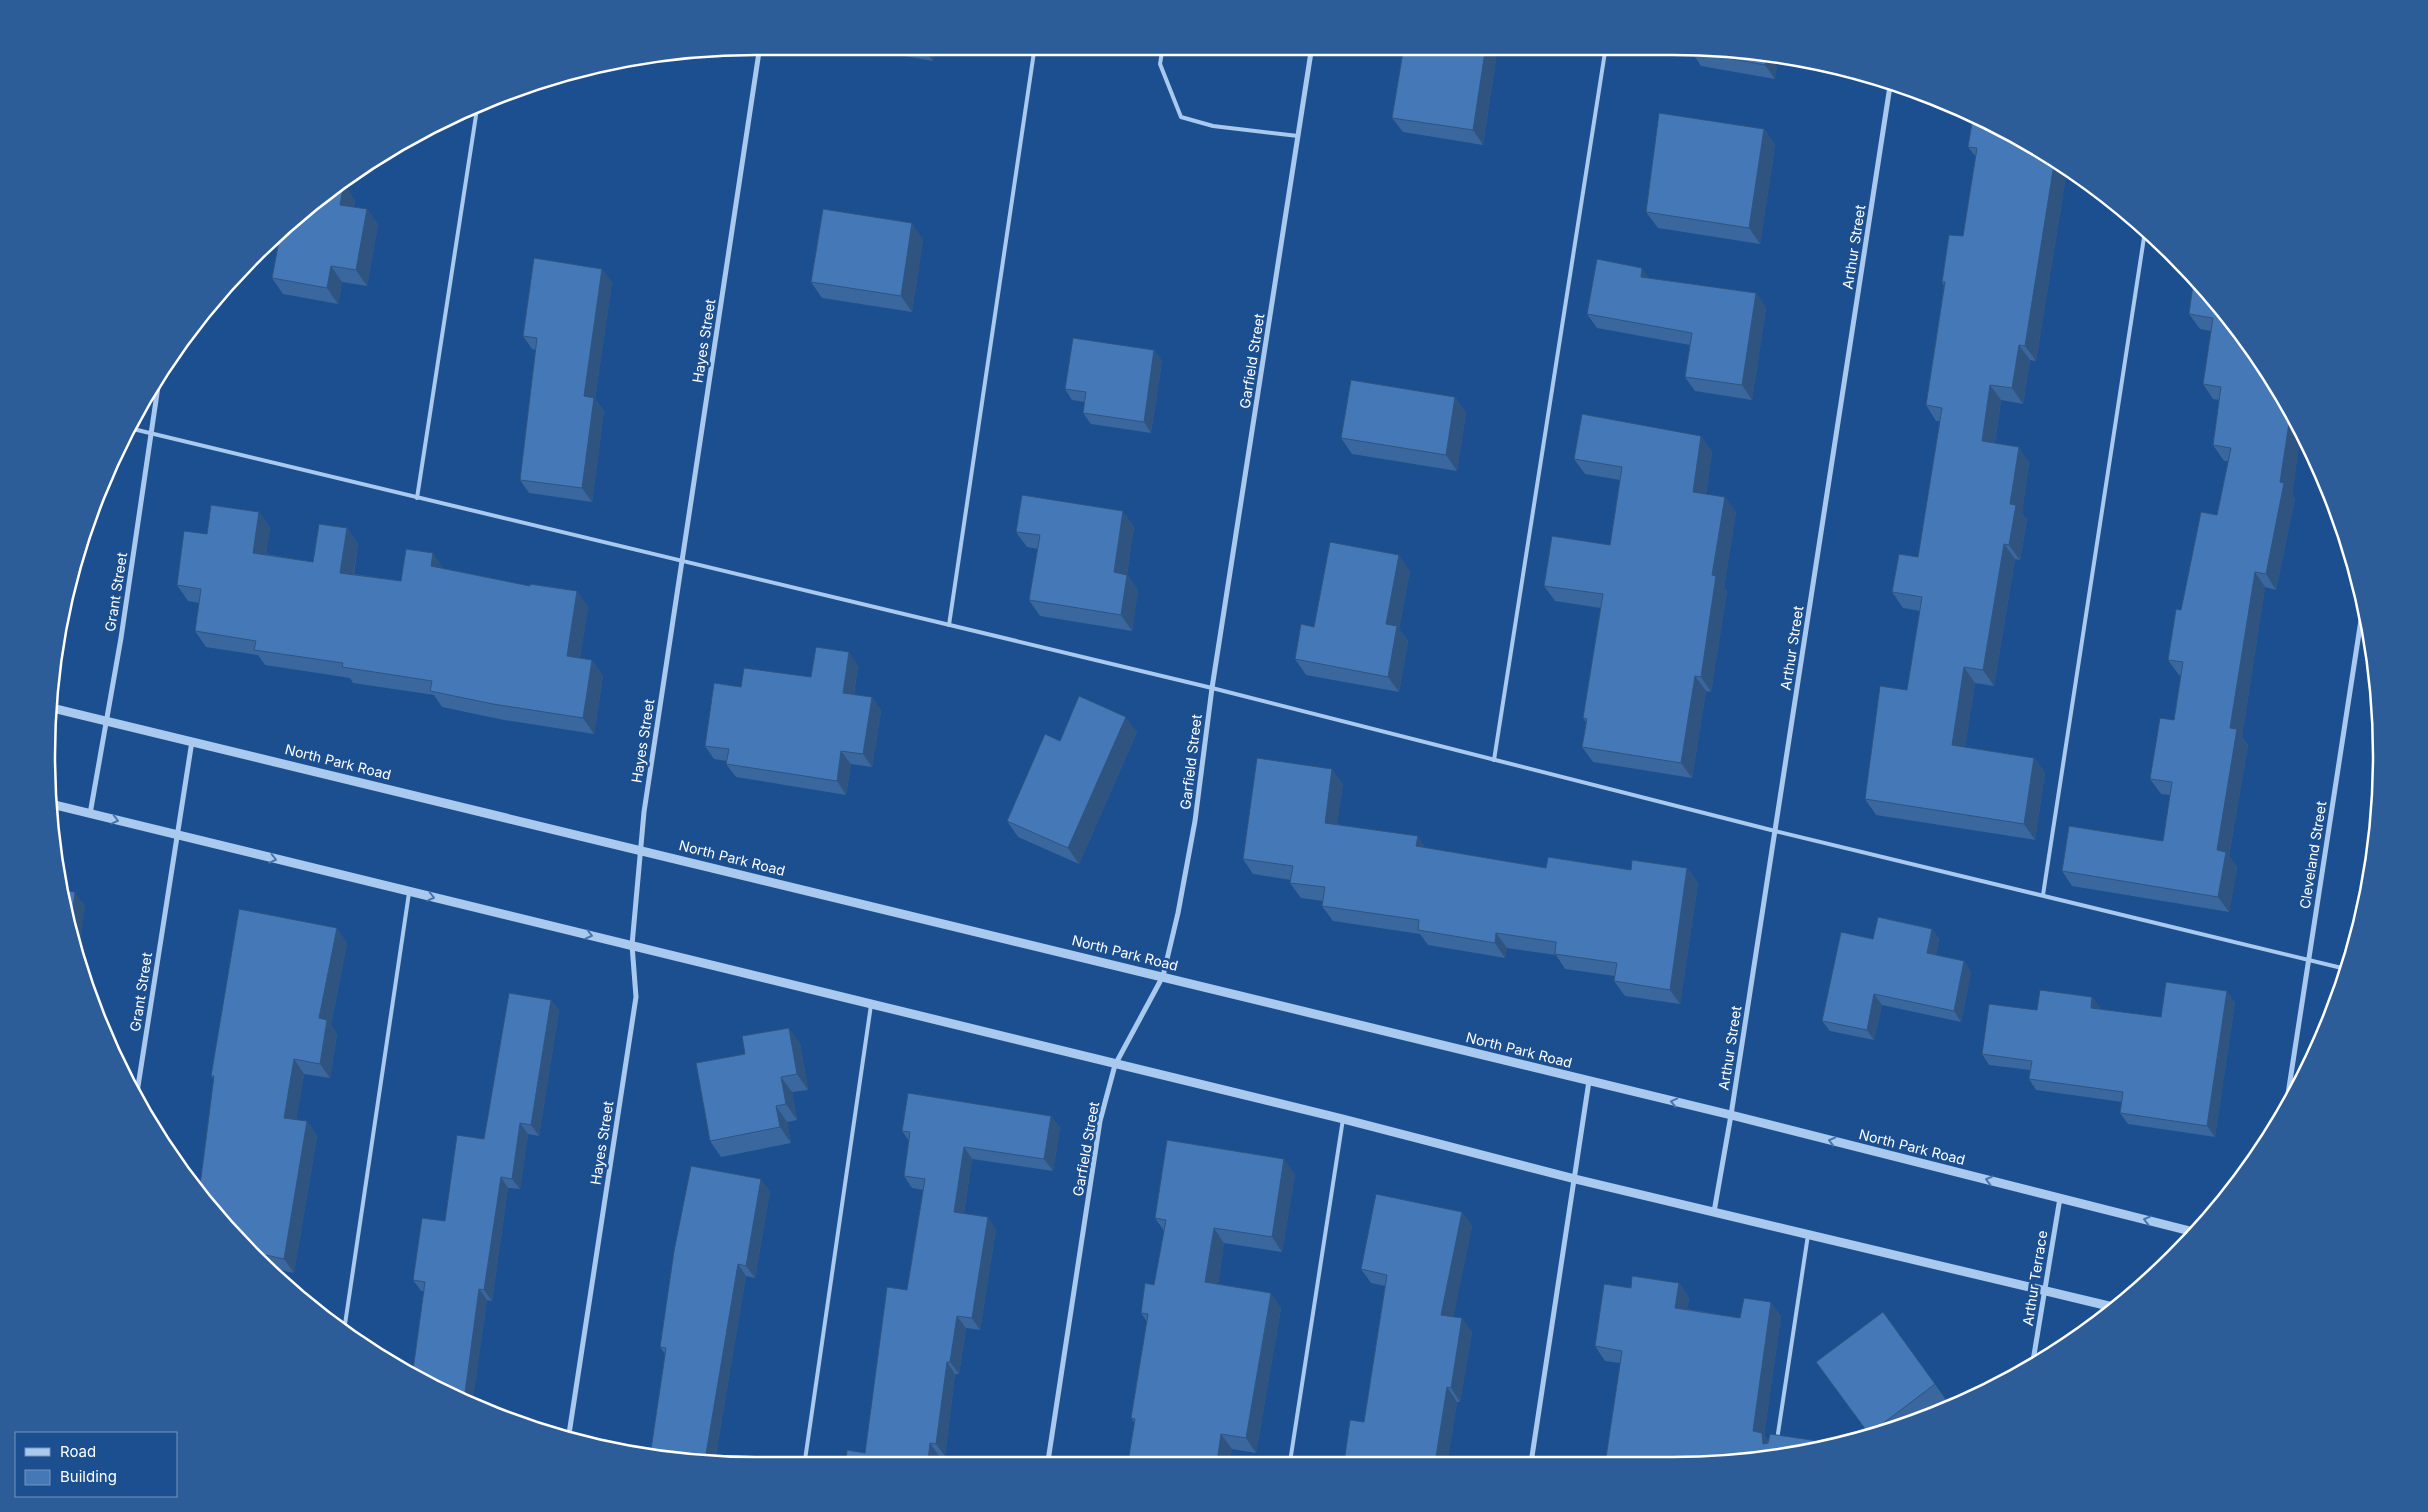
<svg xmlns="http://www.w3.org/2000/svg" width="2428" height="1512" font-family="Inter,sans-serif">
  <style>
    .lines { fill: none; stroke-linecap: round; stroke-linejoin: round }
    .service { stroke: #a9c9ee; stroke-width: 4 }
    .minor { stroke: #a9c9ee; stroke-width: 5 }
    .tertiary { stroke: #a9c9ee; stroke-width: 9 }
    .wall { fill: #3a679d }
    .shaded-wall { fill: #305480 }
    .building { fill: #4478b7; stroke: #305480 }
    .oneway { stroke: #4674ac }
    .labels { text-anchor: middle; stroke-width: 5; stroke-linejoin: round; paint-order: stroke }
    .street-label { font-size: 14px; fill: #fff; stroke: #1b4f8f }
    .rim { fill: none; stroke: #fff; stroke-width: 2.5 }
  </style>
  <rect width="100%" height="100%" fill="#1b4f8f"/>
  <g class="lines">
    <g class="service">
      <path d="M1162 52 1160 64 1181 117 1213 126 1298 136"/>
      <path d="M129 428 1212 688 1775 831 2346 969"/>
      <path d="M417 498 477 109"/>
      <path d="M949 625 1034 52"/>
      <path d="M1494 760 1605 52"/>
      <path d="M2043 895 2145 231"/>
      <path d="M344 1331 409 893"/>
      <path d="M1777 1440 1808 1235"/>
      <path d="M805 1460 871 1005"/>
      <path d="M1290 1462 1343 1119"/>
    </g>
    <g class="minor">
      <path d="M90 814 121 638 160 373"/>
      <path d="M136 1099 192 741"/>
      <path d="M2286 1107 2363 607"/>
      <path d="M1714 1212 1731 1115 1890 86"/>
      <path d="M2033 1361 2060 1198"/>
      <path d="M569 1434 636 997 632 945 644 812 759 52"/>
      <path d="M1048 1461 1100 1121 1115 1065 1163 976 1178 913 1195 821 1212 688 1311 52"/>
      <path d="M1531 1463 1589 1081"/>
    </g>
    <g class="tertiary">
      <path d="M48 707 1731 1115 2194 1232"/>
      <path d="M51 804 1343 1119 1575 1179 2113 1307"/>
    </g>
  </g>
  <g class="wall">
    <path d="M881 52H934L933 61Z"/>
    <path d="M1403 52H1497L1483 145 1403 132 1392 118Z"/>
    <path d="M1692 52H1764L1775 79 1701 66Z"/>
    <path d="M1973 117 2075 176V177L2066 176 2036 361 2030 360 2023 404 2001 400 1995 443 2029 462 2022 513 2027 520 2020 560 2015 559 1994 686 1975 683 1965 747 2034 758 2045 773 2035 840 1876 815 1865 799 1907 690 1920 611 1903 608 1892 592 1918 557 1940 421H1936L1926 405 1944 286 1942 282 1963 236 1976 157 1968 147Z"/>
    <path d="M1764 129 1775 145 1760 244 1658 228 1646 212Z"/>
    <path d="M355 200 354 207 367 209 378 225 367 286 342 282 338 304 283 294 272 278Z"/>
    <path d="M923 239 912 312 822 298 811 282Z"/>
    <path d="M2194 277 2287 401 2301 432 2292 494 2295 498 2276 590 2265 587 2242 737 2248 745 2229 856 2237 867 2229 912 2072 886 2062 871 2163 841 2170 795 2161 794 2150 779 2174 720 2181 675H2179L2168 660 2181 610 2217 515 2228 461H2224L2213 445 2219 400 2213 399 2203 384 2211 331 2200 329 2189 314Z"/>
    <path d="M1649 278 1756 293 1766 308 1752 400 1695 391 1685 377 1690 345 1597 328 1587 314Z"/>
    <path d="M612 282 595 399 604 411 592 502 529 493 520 480 536 350 532 349 523 336Z"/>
    <path d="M1154 350 1162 361 1151 433 1091 424 1083 413 1085 402 1072 400 1065 389Z"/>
    <path d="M1455 397 1466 413 1457 471 1352 454 1341 438Z"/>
    <path d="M1701 436 1712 452 1706 494 1736 512 1724 587 1727 591 1711 692 1706 691 1692 778 1593 762 1582 747 1586 722 1583 718 1601 608 1555 601 1544 586 1610 545 1620 480 1585 474 1574 459Z"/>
    <path d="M259 512 270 528 266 554 313 562 347 528 358 544 354 574 401 581 444 569 530 586 577 591 588 607 580 658 592 660 603 676 594 734 504 720 442 707 434 695 353 683 350 678 265 665 258 655 206 647 195 631 199 603 188 601 177 585 207 534Z"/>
    <path d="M1134 526 1127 575 1138 590 1132 631 1040 616 1029 600 1038 549 1027 547 1016 532Z"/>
    <path d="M1410 571 1399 629 1408 641 1399 692 1306 675 1295 659 1314 627Z"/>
    <path d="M858 665 854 695 872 697 881 711 872 767 851 764 846 795 736 777 726 764 727 761 714 759 705 746 741 687 811 677Z"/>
    <path d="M1137 732 1079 864 1018 837 1007 821 1060 741Z"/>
    <path d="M1343 784 1337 824 1426 848 1546 868 1631 870 1687 868 1698 883 1680 1004 1625 996 1614 981 1615 976 1565 969 1556 955 1507 948 1505 958 1428 945 1420 934 1333 921 1322 906 1323 901 1301 898 1290 883 1291 880 1253 874 1243 859Z"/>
    <path d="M1932 929 1939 939 1936 955 1964 961 1971 972 1961 1022 1882 1005 1874 1040 1830 1031 1822 1021 1873 939Z"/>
    <path d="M347 943 331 1025 337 1034 330 1078 304 1074 296 1120 307 1121 317 1136 294 1273 276 1269 201 1178 214 1080 211 1076Z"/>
    <path d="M2092 997 2100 1008V1009L2161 1017 2235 1002 2215 1137 2128 1124 2120 1113 2122 1102 2036 1090 2029 1079 2030 1070 1989 1065 1982 1054Z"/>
    <path d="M551 1000 559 1010 539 1136 528 1134 520 1189 508 1188 492 1301 487 1300 473 1397 478 1405V1408L413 1370 424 1291H421L413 1280 445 1221Z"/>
    <path d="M800 1043 808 1090 792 1092 797 1120 787 1122 791 1143 721 1157 710 1141Z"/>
    <path d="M1051 1116 1060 1128 1053 1171 972 1159 964 1213 996 1229 980 1330 966 1328 959 1374H955L945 1456 865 1453 907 1290 923 1190 912 1188 904 1176 909 1141 902 1131Z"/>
    <path d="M1295 1174 1282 1252 1224 1243 1218 1284 1281 1308 1256 1453 1232 1449 1135 1424 1131 1418 1147 1322 1141 1313 1154 1285 1164 1231 1155 1218Z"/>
    <path d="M770 1191 755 1278 746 1276 715 1460H664L665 1354 660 1347Z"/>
    <path d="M1462 1212 1472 1226 1453 1317 1472 1332 1460 1402H1457L1447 1463H1344L1364 1422 1385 1286 1371 1283 1361 1269Z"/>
    <path d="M1679 1283 1689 1298 1687 1309 1740 1318 1781 1316 1764 1435 1768 1441 1839 1444 1719 1464 1620 1363 1605 1361 1595 1346 1631 1288Z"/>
    <path d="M1816 1362 1935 1384 1946 1400 1926 1415 1870 1436Z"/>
  </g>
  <g class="shaded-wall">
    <path d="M926 52H934L933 61Z"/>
    <path d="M1485 52H1497L1483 145 1473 130Z"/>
    <path d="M1767 53 1779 56 1775 79 1765 65Z"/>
    <path d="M1764 129 1775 145 1760 244 1749 228Z"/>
    <path d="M2054 164 2060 168 2066 176 2036 361 2025 346Z"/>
    <path d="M344 184 355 200 351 221 340 205Z"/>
    <path d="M367 209 378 225 367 286 356 270Z"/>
    <path d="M912 223 923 239 912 312 901 296Z"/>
    <path d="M331 266 342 282 338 304 327 288Z"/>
    <path d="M1642 268 1652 282 1641 277Z"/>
    <path d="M602 269 612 282 595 399 604 411 592 502 582 488 584 396Z"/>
    <path d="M1756 293 1766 308 1752 400 1742 385Z"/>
    <path d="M2019 345 2030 360 2023 404 2012 388Z"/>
    <path d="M1154 350 1162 361 1151 433 1144 422Z"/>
    <path d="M2273 382 2284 397 2272 388Z"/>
    <path d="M1990 385 2001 400 1993 456 1982 441Z"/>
    <path d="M1455 397 1466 413 1457 471 1446 455Z"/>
    <path d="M2291 410 2301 432 2292 494 2295 498 2276 590 2266 574Z"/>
    <path d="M1701 436 1712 452 1704 507 1693 492Z"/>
    <path d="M2019 447 2029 462 2022 513 2027 520 2020 560 2009 545 2010 504Z"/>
    <path d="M1725 497 1736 512 1724 587 1727 591 1711 692 1701 677 1712 575Z"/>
    <path d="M1123 511 1134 526 1125 588 1114 572Z"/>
    <path d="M259 512 270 528 264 568 253 553Z"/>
    <path d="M347 528 358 544 351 588 340 573Z"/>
    <path d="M2004 544 2015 559 1994 686 1983 670Z"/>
    <path d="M433 553 444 569 431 566Z"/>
    <path d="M1399 555 1410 571 1399 629 1408 641 1399 692 1388 677 1386 624Z"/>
    <path d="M2255 572 2265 587 2242 737 2248 745 2229 856 2237 867 2229 912 2218 897 2217 850 2230 728Z"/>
    <path d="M1127 575 1138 590 1132 631 1121 615Z"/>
    <path d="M577 591 588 607 578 672 567 656Z"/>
    <path d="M849 652 858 665 852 706 843 693Z"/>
    <path d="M592 660 603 676 594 734 583 718Z"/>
    <path d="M1964 667 1975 683 1963 761 1952 745Z"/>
    <path d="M1695 676 1706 691 1692 778 1681 763Z"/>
    <path d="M872 697 881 711 872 767 863 754Z"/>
    <path d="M1126 717 1137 732 1079 864 1068 848Z"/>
    <path d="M841 751 851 764 846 795 837 781Z"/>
    <path d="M2034 758 2045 773 2035 840 2024 824Z"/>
    <path d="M1332 769 1343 784 1335 838 1325 823Z"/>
    <path d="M1418 836 1428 851 1416 846Z"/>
    <path d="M1687 868 1698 883 1680 1004 1670 990Z"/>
    <path d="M75 892 85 906 78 960 70 936Z"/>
    <path d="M337 928 347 943 331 1025 337 1034 330 1078 320 1064 319 1018Z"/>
    <path d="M1932 929 1939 939 1934 964 1927 953Z"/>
    <path d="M1496 933 1507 948 1505 958 1495 943Z"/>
    <path d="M1964 961 1971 972 1961 1022 1954 1011Z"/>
    <path d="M2227 991 2235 1002 2215 1137 2207 1126Z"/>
    <path d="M1874 994 1882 1005 1874 1040 1867 1030Z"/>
    <path d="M2092 997 2100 1008 2098 1018 2091 1008Z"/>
    <path d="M551 1000 559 1010 539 1136 531 1125Z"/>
    <path d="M789 1028 800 1043 808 1090 797 1074Z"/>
    <path d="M294 1059 304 1074 294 1132 284 1118Z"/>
    <path d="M781 1077 792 1092 797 1120 786 1104Z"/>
    <path d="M776 1106 787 1122 791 1143 780 1127Z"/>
    <path d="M1051 1116 1060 1128 1053 1171 1044 1159Z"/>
    <path d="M307 1121 317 1136 294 1273 284 1259Z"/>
    <path d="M520 1123 528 1134 520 1189 512 1179Z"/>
    <path d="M964 1147 972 1159 962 1224 954 1212Z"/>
    <path d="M1284 1159 1295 1174 1282 1252 1272 1237Z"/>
    <path d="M501 1177 508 1188 492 1301 484 1290Z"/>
    <path d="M761 1179 770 1191 755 1278 746 1266Z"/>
    <path d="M1462 1212 1472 1226 1451 1329 1441 1315Z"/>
    <path d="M988 1217 996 1229 980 1330 972 1318Z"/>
    <path d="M1214 1228 1224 1243 1216 1298 1205 1282Z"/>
    <path d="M266 1255 276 1269 275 1276 264 1266Z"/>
    <path d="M738 1264 746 1276 715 1460H705Z"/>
    <path d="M1679 1283 1689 1298 1685 1322 1675 1308Z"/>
    <path d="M479 1289 487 1300 473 1397 478 1405V1408L469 1403 465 1393Z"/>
    <path d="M1271 1293 1281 1308 1256 1453 1246 1438Z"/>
    <path d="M1771 1302 1781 1316 1764 1435 1772 1447 1773 1455 1753 1431Z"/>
    <path d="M957 1316 966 1328 959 1374 950 1362Z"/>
    <path d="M1462 1318 1472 1332 1460 1402 1451 1388Z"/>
    <path d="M947 1362 955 1374 945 1456 936 1444Z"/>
    <path d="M1447 1387 1457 1402 1447 1463H1435Z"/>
    <path d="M1221 1434 1232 1449 1230 1462H1217Z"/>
    <path d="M930 1443 939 1456 938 1461H928Z"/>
  </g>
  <g class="building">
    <path d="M1403 52H1485L1473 130 1392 118Z"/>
    <path d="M1695 52H1764L1767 53 1765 65Z"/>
    <path d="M1659 113 1764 129 1749 228 1646 212Z"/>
    <path d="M1973 117 2054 164 2025 346 2019 345 2012 388 1990 385 1982 441 2019 447 2010 504 2016 505 2009 545 2004 544 1983 670 1964 667 1952 745 2034 758 2024 824 1865 799 1880 686 1907 690 1922 597 1892 592 1899 554 1918 557 1942 408 1926 405 1945 282H1942L1949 235 1963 236 1977 148 1968 147Z"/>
    <path d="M339 183 344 184 340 205 367 209 356 270 331 266 327 288 272 278 281 230 288 223Z"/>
    <path d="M823 209 912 223 901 296 811 282Z"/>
    <path d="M534 258 602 269 584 396 594 398 582 488 520 480 537 338 523 336Z"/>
    <path d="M1597 259 1642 268 1641 277 1756 293 1742 385 1685 377 1692 333 1587 314Z"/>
    <path d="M2194 277 2206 288 2273 382 2272 388 2278 389 2287 401 2291 410 2280 482 2284 483 2266 574 2255 572 2230 728 2237 729 2217 850 2226 852 2218 897 2062 871 2069 826 2163 841 2172 782 2150 779 2160 718 2174 720 2183 662 2168 660 2176 609 2181 610 2201 512 2217 515 2231 448 2213 445 2221 387 2203 384 2213 318 2189 314Z"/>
    <path d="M1073 338 1154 350 1144 422 1083 413 1086 392 1065 389Z"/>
    <path d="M1351 380 1455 397 1446 455 1341 438Z"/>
    <path d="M1582 414 1701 436 1693 492 1725 497 1712 575 1716 576 1701 677 1695 676 1681 763 1582 747 1587 719 1583 718 1603 594 1544 586 1552 536 1610 545 1622 467 1574 459Z"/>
    <path d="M1022 495 1123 511 1114 572 1127 575 1121 615 1029 600 1040 535 1016 532Z"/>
    <path d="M211 505 259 512 253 553 313 562 319 524 347 528 340 573 401 581 406 549 433 553 431 566 530 586V584L577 591 567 656 592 660 583 718 493 704 430 691 432 681 342 667 343 663 254 650 256 641 195 631 201 589 177 585 184 531 207 534Z"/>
    <path d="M1330 542 1399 555 1386 624 1397 626 1388 677 1295 659 1301 624 1314 627Z"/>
    <path d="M816 647 849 652 843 693 872 697 863 754 841 751 837 781 726 764 729 749 705 746 714 683 741 687 744 668 811 677Z"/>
    <path d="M1079 696 1126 717 1068 848 1007 821 1045 734 1060 741Z"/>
    <path d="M1257 758 1332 769 1325 823 1418 836 1416 846 1546 868 1548 857 1631 870 1632 860 1687 868 1670 990 1614 981 1617 963 1555 954 1556 942 1496 933 1495 943 1418 930 1419 920 1322 906 1325 887 1290 883 1293 866 1243 859Z"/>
    <path d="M61 890 75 892 70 936Z"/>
    <path d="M239 909 337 928 319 1018 327 1020 320 1064 294 1059 284 1118 307 1121 284 1259 266 1255 264 1266 254 1258 198 1190 201 1178 214 1076H211Z"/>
    <path d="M1878 917 1932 929 1927 953 1964 961 1954 1011 1874 994 1867 1030 1822 1021 1841 932 1873 939Z"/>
    <path d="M2166 982 2227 991 2207 1126 2120 1113 2123 1092 2029 1079 2032 1061 1982 1054 1989 1004 2037 1010 2040 990 2092 997 2091 1008 2161 1017Z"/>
    <path d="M509 993 551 1000 531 1125 520 1123 512 1179 501 1177 484 1290 479 1289 465 1393 471 1394 469 1403 413 1370 425 1282 413 1280 422 1218 445 1221 457 1135 484 1139Z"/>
    <path d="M789 1028 797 1074 781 1077 786 1104 776 1106 780 1127 710 1141 696 1063 745 1054 742 1036Z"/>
    <path d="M908 1093 1051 1116 1044 1159 964 1147 954 1212 988 1217 972 1318 957 1316 950 1362H947L936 1444 930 1443 928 1461 846 1460 847 1450 865 1453 887 1287 907 1290 925 1179 904 1176 910 1132 902 1131Z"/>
    <path d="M1167 1140 1284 1159 1272 1237 1214 1228 1205 1282 1271 1293 1246 1438 1221 1434 1217 1462H1128L1135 1419 1131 1418 1148 1314 1141 1313 1145 1283 1154 1285 1166 1220 1155 1218Z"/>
    <path d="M691 1166 761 1179 746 1266 738 1264 705 1460H664L650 1456 666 1348 660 1347 674 1251Z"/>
    <path d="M1376 1194 1462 1212 1441 1315 1462 1318 1451 1388 1447 1387 1435 1463H1344L1350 1420 1364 1422 1387 1275 1361 1269Z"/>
    <path d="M1632 1276 1679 1283 1675 1308 1740 1318 1744 1298 1771 1302 1753 1431 1762 1433 1763 1444 1768 1443 1770 1434 1839 1444 1719 1464H1605L1622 1351 1595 1346 1604 1284 1631 1288Z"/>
    <path d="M1883 1312 1935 1384 1869 1434 1816 1362Z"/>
  </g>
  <defs><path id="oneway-chevron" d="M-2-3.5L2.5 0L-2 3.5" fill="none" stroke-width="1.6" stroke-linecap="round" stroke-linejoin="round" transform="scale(1.25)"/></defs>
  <g class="oneway">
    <use href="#oneway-chevron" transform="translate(115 820) rotate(14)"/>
    <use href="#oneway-chevron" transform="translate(273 859) rotate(14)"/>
    <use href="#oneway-chevron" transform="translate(431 897) rotate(14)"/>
    <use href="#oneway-chevron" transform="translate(589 935) rotate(14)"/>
    <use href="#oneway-chevron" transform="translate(1674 1102) rotate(-167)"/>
    <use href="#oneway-chevron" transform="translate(1832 1141) rotate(-166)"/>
    <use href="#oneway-chevron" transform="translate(1989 1180) rotate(-166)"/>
    <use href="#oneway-chevron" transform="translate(2147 1220) rotate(-166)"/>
  </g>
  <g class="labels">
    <g class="street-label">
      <text transform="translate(1854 247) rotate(-81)" y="5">Arthur Street</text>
      <text transform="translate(704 341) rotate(-81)" y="5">Hayes Street</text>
      <text transform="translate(1252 361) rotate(-81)" y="5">Garfield Street</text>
      <text transform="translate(116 592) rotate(-81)" y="5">Grant Street</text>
      <text transform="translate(1792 648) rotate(-81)" y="5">Arthur Street</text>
      <text transform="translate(643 741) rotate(-81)" y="5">Hayes Street</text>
      <text transform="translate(338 762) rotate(14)" y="5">North Park Road</text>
      <text transform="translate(1191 762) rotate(-83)" y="5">Garfield Street</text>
      <text transform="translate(2313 855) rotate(-81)" y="5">Cleveland Street</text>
      <text transform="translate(732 858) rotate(14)" y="5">North Park Road</text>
      <text transform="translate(1125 953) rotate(14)" y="5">North Park Road</text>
      <text transform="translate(141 992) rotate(-81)" y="5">Grant Street</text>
      <text transform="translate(1730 1048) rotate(-81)" y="5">Arthur Street</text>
      <text transform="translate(1519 1050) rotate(14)" y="5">North Park Road</text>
      <text transform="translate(602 1143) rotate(-81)" y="5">Hayes Street</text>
      <text transform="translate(1912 1147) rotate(14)" y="5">North Park Road</text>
      <text transform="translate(1086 1149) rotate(-80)" y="5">Garfield Street</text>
      <text transform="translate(2035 1278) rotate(-81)" y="5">Arthur Terrace</text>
    </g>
  </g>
  <path d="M0 0H2428V1512H0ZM756 55H1672A701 701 0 0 1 2373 756V756A701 701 0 0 1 1672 1457H756A701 701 0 0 1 55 756V756A701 701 0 0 1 756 55Z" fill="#2d5d98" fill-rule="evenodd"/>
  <path class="rim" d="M756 55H1672A701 701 0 0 1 2373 756V756A701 701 0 0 1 1672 1457H756A701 701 0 0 1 55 756V756A701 701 0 0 1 756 55Z"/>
  <rect x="15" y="1432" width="162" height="65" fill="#1b4f8f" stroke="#7695bc"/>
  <rect x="25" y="1448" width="25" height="8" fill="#a9c9ee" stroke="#7695bc"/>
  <text x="60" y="1457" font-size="15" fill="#ffffff">Road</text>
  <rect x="25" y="1470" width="25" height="15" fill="#4478b7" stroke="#7695bc"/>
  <text x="60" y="1482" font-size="15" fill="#ffffff">Building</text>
</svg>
